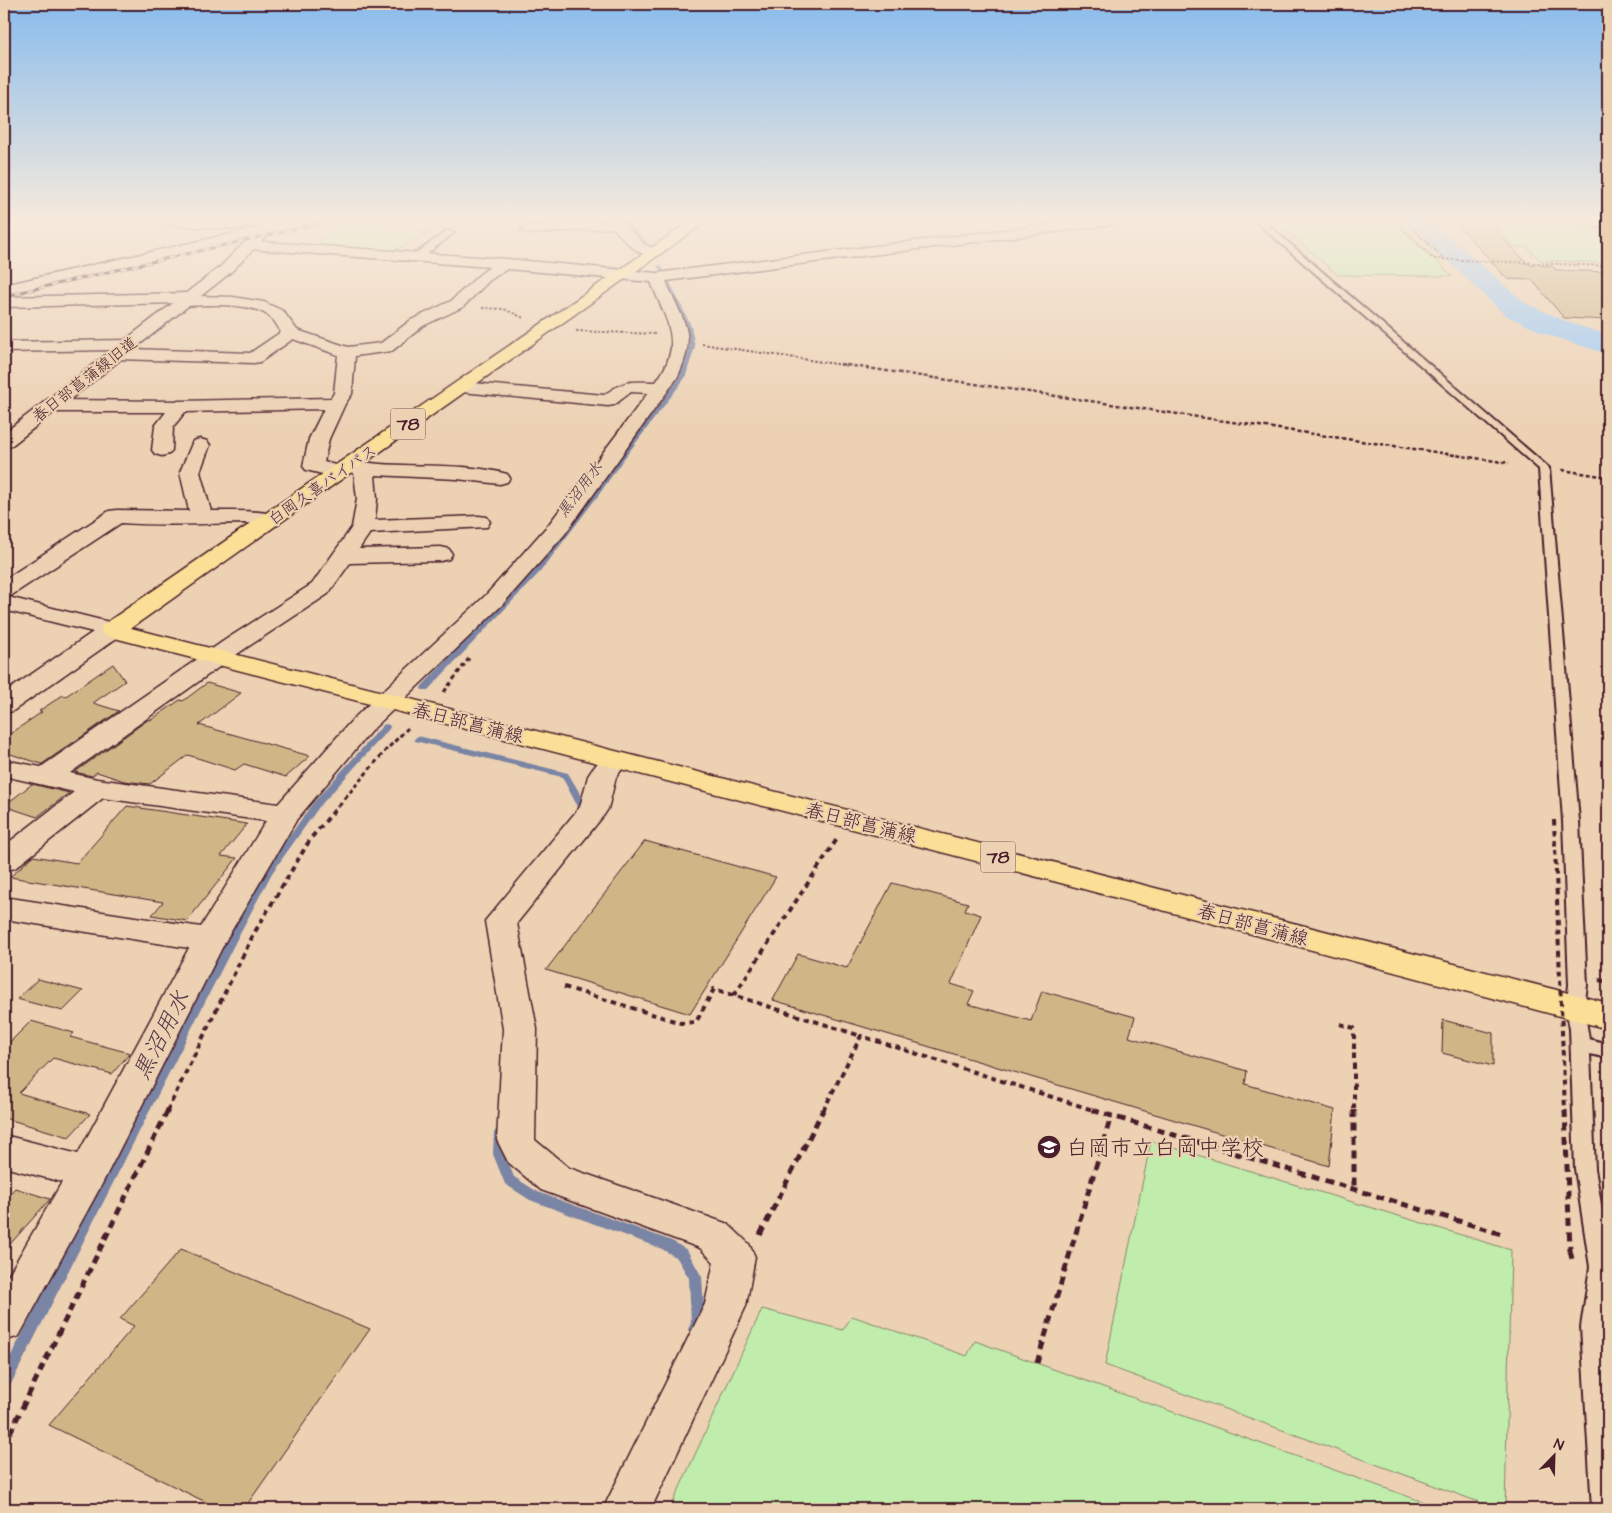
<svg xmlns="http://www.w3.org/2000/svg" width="1612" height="1513" font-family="'Architects Daughter','Klee One',sans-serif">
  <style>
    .green { fill: #c0edab; stroke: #85866b }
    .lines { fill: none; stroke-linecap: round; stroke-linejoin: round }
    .stream { fill: #7a84a4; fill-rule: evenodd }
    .river { fill: #9ac8f5; fill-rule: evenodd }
    .building { fill: #cfb686; stroke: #4a1f2b }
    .service-casing { stroke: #4a1f2b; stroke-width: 4 }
    .minor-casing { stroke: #4a1f2b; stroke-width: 3 }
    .tertiary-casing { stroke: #4a1f2b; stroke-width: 3 }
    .primary-casing { stroke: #4a1f2b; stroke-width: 3 }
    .path-far4 { stroke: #4a1f2b; stroke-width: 2; stroke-dasharray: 2.5 2; stroke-linecap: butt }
    .path-far3 { stroke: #4a1f2b; stroke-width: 2.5; stroke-dasharray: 4 2.5; stroke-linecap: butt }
    .path-far2 { stroke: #4a1f2b; stroke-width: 3; stroke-dasharray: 4.5 3; stroke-linecap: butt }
    .path-far1 { stroke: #4a1f2b; stroke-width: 4; stroke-dasharray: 5.5 4.5; stroke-linecap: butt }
    .path { stroke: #4a1f2b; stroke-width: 5; stroke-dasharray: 8 5.5; stroke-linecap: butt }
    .service { fill: #ecd1b3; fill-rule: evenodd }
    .minor { fill: #ecd1b3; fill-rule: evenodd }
    .tertiary { fill: #ecd1b3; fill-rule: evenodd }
    .primary { fill: #fbdf96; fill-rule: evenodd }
    .rail-casing { stroke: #4a1f2b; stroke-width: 3 }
    .rail { stroke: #ecd1b3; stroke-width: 2; stroke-dasharray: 6; stroke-linecap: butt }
    .path-bridge-far1 { stroke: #4a1f2b; stroke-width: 4; stroke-dasharray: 5.5 4.5; stroke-linecap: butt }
    .path-bridge { stroke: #4a1f2b; stroke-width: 5; stroke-dasharray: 8 5.5; stroke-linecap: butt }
    .labels { text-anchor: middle; stroke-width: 4.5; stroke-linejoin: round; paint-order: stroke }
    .far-street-label { font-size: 16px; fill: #4a1f2b; stroke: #ecd1b3 }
    .far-water-label { font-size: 16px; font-style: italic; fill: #563849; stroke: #ecd1b3 }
    .shield { fill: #ecd1b3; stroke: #7b5454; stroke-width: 1 }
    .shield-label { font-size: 18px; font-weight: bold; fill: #4a1f2b }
    .street-label { font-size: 19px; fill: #4a1f2b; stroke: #ecd1b3 }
    .near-poi-label { font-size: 22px; fill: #4a1f2b; stroke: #ecd1b3; text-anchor: start }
    .near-water-label { font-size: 24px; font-style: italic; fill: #563849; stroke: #ecd1b3 }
  </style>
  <rect width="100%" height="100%" fill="#ecd1b3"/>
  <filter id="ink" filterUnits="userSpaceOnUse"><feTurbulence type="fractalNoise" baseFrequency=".02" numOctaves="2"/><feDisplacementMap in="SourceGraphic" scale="10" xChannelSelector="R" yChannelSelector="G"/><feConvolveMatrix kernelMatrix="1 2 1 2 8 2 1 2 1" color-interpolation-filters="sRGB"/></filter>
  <g filter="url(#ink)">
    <g class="green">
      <path d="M1271 218H1395L1452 276 1338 275Z"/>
      <path d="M1491 221 1562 223 1608 236V263L1540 260 1527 247 1513 246Z"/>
      <path d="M335 223 429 231 391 253 316 247Z"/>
      <path d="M1151 1141 1511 1250 1505 1509H1498L1105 1365Z"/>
      <path d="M762 1309 843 1330 852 1316 967 1356 975 1341 1443 1509H670Z"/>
    </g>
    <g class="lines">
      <g class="stream">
        <path d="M619 218H623L647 242V244H643Z"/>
        <path d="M657 265H661L666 275H662Z"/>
        <path d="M666 281 670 282 691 326 695 347 685 378 622 461 600 493 540 572 428 690H422L421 688 422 686 534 568 595 491 617 459 679 378 689 347 685 326Z"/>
        <path d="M386 724 389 725 390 727 389 729 319 807 272 873 240 933 9 1388 4 1390V1369L230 933 265 870 313 803 383 725Z"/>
        <path d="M418 736 568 773 589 809 584 815H578L576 813 579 809 562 777 415 741 414 739Z"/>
        <path d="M500 1128 504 1130 506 1133 505 1154 514 1177 538 1192 672 1241 687 1250 702 1277 705 1323 700 1333 695 1335 690 1333 688 1329 691 1323 689 1278 677 1258 662 1249 530 1200 505 1184 493 1154 494 1133 496 1130Z"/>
      </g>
      <path class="river" d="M1402 218H1428L1525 303 1570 323 1608 335V354L1548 335 1505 315Z"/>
    </g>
    <g class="building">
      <path d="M1452 218H1483L1529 265 1552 266 1556 270 1608 272V320L1564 318 1532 280 1507 279Z"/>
      <path d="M113 664 125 681 93 703 119 711 42 764 4 752V738L42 712 39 711 63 695 66 696Z"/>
      <path d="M207 683 241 693 199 725 310 756 286 777 244 764 235 770 188 755 150 784 124 781 97 772 92 776 75 772 149 719 151 720 180 700 183 701Z"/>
      <path d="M32 784 69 793 37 817 4 806Z"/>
      <path d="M127 806 247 824 221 856 237 858 187 921 152 915 163 902 10 877 33 856 77 863Z"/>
      <path d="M645 841 776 877 690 1014 546 970Z"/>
      <path d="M892 883 968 903 965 910 981 915 951 984 974 991 968 1004 1031 1021 1042 991 1135 1017 1129 1037 1247 1071 1245 1084 1335 1110 1329 1166 773 1000 798 954 847 968Z"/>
      <path d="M38 979 83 991 63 1011 17 999Z"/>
      <path d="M1443 1020 1493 1033V1066L1442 1053Z"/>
      <path d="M31 1021 74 1033 70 1037 130 1053 112 1074 53 1058 19 1093 90 1114 69 1137 4 1118V1048Z"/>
      <path d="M15 1188 50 1199 4 1251V1200Z"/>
      <path d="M181 1249 370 1329 244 1509H220L49 1425 134 1326 120 1319Z"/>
    </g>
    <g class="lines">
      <g class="service-casing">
        <g id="service">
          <path d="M407 218H416L410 221H407Z"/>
          <path d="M1252 218H1260L1549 468 1579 821 1587 985 1584 1008 1589 1039 1608 1044V1058L1590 1054 1595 1169 1608 1244V1298L1605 1327 1608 1377V1509H1592L1581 1327 1590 1267 1575 1169 1570 1029 1566 1008 1569 985 1563 821 1539 469Z"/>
          <path d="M447 231 454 233 421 258H415V254Z"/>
        </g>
      </g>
      <g class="minor-casing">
        <g id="minor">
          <path d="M150 218 241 221 248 225 241 229C225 228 159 228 150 218Z"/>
          <path d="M301 218H325L318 222 4 295V285Z"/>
          <path d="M604 218H618L645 245 659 249 661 252 659 255C639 260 626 241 613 228L528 234 521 230 528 226 606 221Z"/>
          <path d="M1101 218H1139L1132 222 666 281C683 323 699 333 677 378L565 534 502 605 371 731 297 819 226 940 102 1184 19 1336 4 1341V1283L62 1182 4 1167V1135L78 1154 189 948 4 919V897L201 927 266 821 103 798 15 868 4 871V846L74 792 4 776V760L41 767 225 640 312 584 352 527 357 499 354 473 349 472 346 476 339 478 306 470 303 466 309 439 324 409 185 412 173 427 172 450 169 454 162 456 155 454 152 450 155 426 166 412H52L46 410 43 406 46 402 52 400 180 401 331 398 334 393 338 355 293 339 260 362 254 363 116 359 110 358 108 354 110 350 4 352V342L128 340 134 341 136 345 131 349 250 353 281 332C278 328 276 322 272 319 256 301 207 305 184 306L178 303 4 307V297L188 293 195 296 233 297 264 302 283 311 297 330 348 347 381 343 411 320 451 301 480 274 490 267 251 249 246 248 244 245 246 242 251 241 506 259 657 273ZM507 269 651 282C666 321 685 343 656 382 629 382 627 379 604 395L462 382 456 383 453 387 456 391 462 392 608 406 614 405 631 392 648 393 549 524 486 595 353 719 278 804 97 779 70 773 243 650 328 594 350 563 441 561 449 559 452 554 449 549 441 547 359 549 370 533 487 527 490 522 487 517 479 516 375 520 377 499 375 475 457 479 500 484 507 482 510 478 507 474C466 463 422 467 380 464 367 463 354 459 342 462L339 466 324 462 329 439 345 404 352 394 355 356 392 351 423 326 463 307 490 280Z"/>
          <path d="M1573 218H1594L1608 222V230L1575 221Z"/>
          <path d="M200 439 207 441 210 445 200 472 211 511C233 511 255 510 278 515L281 520 278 525C266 527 255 523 243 523 202 524 161 526 121 523L12 595 4 597V580L109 511 117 510 189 511 180 472 193 441Z"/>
          <path d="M615 752 625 754 629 760 616 777 608 809 604 815 517 923 537 1029 535 1140 569 1168 728 1224 749 1244 755 1257 746 1306 651 1509H603L705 1304 714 1262 700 1248 541 1190 508 1162 497 1140 503 1029 485 921 580 807 588 776 592 770 605 754Z"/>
        </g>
      </g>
      <g class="tertiary-casing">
        <g id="tertiary">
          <path d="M269 218H284L230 273 11 446 4 448V433L220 267Z"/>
          <path d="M4 596 121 625 124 630 121 635 13 711 4 713V693L93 632 4 610Z"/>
        </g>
      </g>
      <g class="primary-casing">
        <path id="primary" d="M695 218H711L131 628 1608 1003V1029L1057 882 103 635 100 630 103 625Z"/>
      </g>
      <g class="path-far4">
        <path d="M1392 218 1432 258 1436 259 1608 266"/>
        <path d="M1402 218 1444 259"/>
        <path d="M482 308 504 309 524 318"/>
        <path d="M576 331 657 334"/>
        <path d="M702 344 849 366"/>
      </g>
      <g class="path-far3">
        <path d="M840 364 1509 463"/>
        <path d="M1562 470 1608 477"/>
      </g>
      <g class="path-far2">
        <path d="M444 692 470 657"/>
        <path d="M345 798 386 750 408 728"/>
      </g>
      <g class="path-far1">
        <path d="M1599 980 1608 982"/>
        <path d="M564 987 681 1023 696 1022 714 989 861 1036"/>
        <path d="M734 995 837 839"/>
        <path d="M1340 1024 1354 1028V1111"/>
        <path d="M167 1111 253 935 311 838 346 797"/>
        <path d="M823 1111 861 1036 1096 1111"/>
      </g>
      <g class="path">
        <path d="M1092 1110 1505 1235"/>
        <path d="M1354 1110V1189"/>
        <path d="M760 1235 823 1110"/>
        <path d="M1570 1251 1572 1259 1575 1260"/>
        <path d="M1037 1363 1111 1116"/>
        <path d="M4 1445 168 1110"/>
      </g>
      <use href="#service" class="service"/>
      <use href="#minor" class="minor"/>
      <use href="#tertiary" class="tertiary"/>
      <use href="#primary" class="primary"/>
      <g class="rail-casing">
        <path id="rail" d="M4 296 342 218"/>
      </g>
      <use href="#rail" class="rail"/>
      <path class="path-bridge-far1" d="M1554 820 1565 1111"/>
      <path class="path-bridge" d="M1565 1110 1570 1251"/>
    </g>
  </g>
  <linearGradient id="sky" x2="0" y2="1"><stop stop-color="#89bced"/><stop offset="0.51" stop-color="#f6eadd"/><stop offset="1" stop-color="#f6eadd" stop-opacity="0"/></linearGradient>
  <rect width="1612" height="430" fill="url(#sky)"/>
  <defs>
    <g id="school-disc" transform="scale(1.25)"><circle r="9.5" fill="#4a1f2b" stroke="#ecd1b3"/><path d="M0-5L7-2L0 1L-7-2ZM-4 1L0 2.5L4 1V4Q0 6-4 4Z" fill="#fff"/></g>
  </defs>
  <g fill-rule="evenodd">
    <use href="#school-disc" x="1049" y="1147"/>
  </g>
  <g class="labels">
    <g class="far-street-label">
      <text transform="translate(84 379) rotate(-38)" y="6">春日部菖蒲線旧道</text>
      <text transform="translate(322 484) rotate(-35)" y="6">白岡久喜バイパス</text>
    </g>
    <g class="far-water-label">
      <text transform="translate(579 489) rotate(-53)" y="6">黒沼用水</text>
    </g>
    <g class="shield">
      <rect x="390.5" y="408.5" width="35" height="31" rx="4"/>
      <rect x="980.5" y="841.5" width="35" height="31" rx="4"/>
    </g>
    <g class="shield-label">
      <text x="408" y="430">78</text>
      <text x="998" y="863">78</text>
    </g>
    <g class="street-label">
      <text transform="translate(468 722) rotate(14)" y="7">春日部菖蒲線</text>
      <text transform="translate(861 822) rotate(14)" y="7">春日部菖蒲線</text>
      <text transform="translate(1253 924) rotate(15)" y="7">春日部菖蒲線</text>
    </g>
    <g class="near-poi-label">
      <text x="1066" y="1155">白岡市立白岡中学校</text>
    </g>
    <g class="near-water-label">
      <text transform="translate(161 1035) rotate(-63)" y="8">黒沼用水</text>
    </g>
  </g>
  <rect width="1612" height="1513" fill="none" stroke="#ecd1b3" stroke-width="20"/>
  <rect x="10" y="10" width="1592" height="1493" fill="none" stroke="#4a1f2b" stroke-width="2" filter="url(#ink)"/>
  <g transform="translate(1554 1456) rotate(23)" stroke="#ecd1b3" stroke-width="4" paint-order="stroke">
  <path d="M0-4L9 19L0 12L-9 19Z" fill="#4a1f2b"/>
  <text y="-8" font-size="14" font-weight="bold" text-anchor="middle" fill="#4a1f2b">N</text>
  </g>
</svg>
